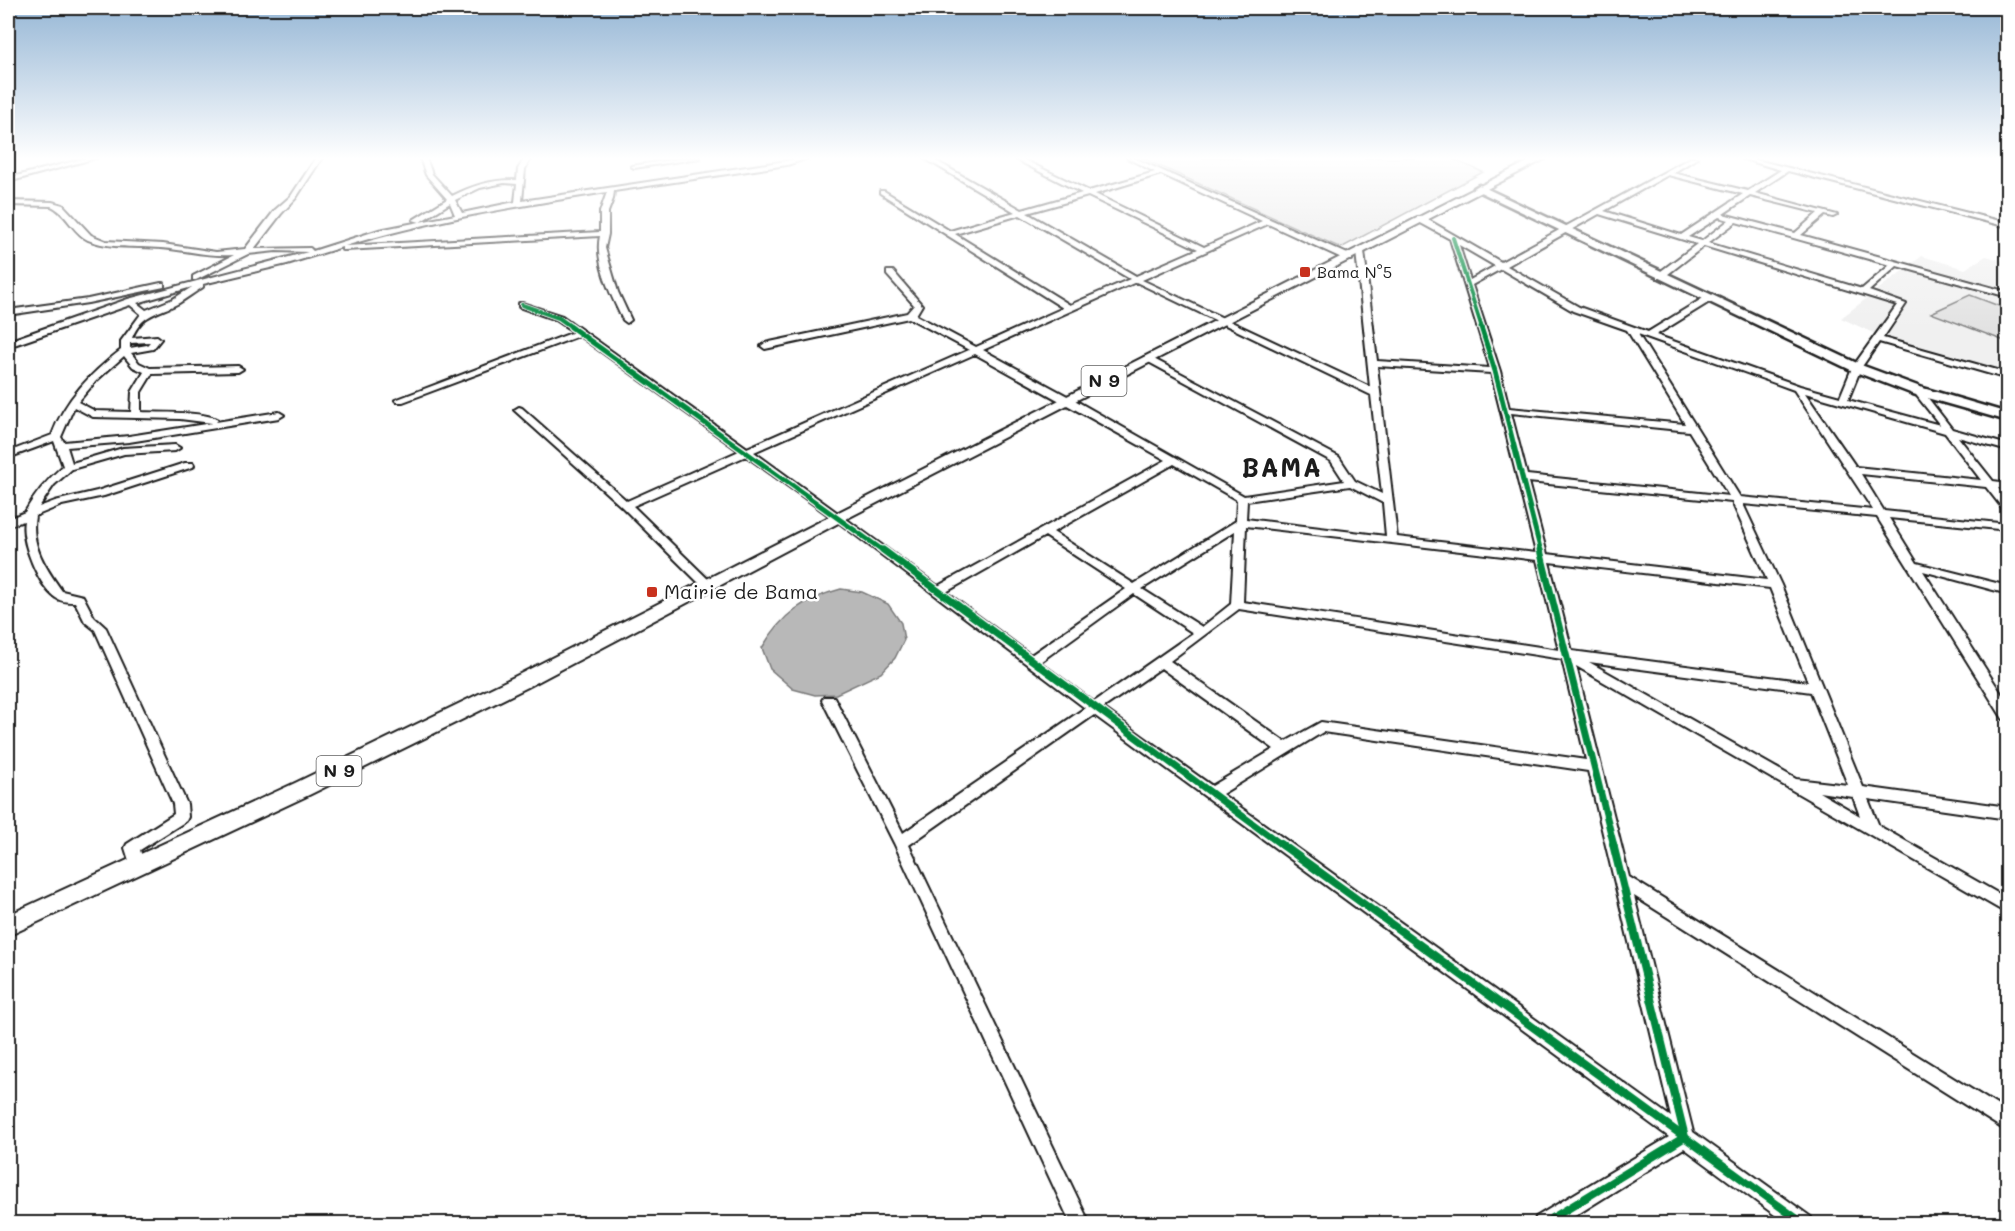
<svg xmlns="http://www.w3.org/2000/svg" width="2015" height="1231" font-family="Mali,sans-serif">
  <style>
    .built { fill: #f0f0f0 }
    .green { fill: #e2e2e2; stroke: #7f7f7f; stroke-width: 1.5 }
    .water { fill: #b8b8b8; stroke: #7a7a7a; stroke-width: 1.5 }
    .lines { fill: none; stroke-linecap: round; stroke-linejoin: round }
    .street-casing { stroke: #1c1c1c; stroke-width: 4 }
    .secondary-casing { stroke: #1c1c1c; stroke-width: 5 }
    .primary-casing { stroke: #1c1c1c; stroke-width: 4 }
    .street { fill: #fff; fill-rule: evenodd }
    .secondary { fill: #fff; fill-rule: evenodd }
    .primary { fill: #fff; fill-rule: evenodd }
    .cycleway-far3-casing { stroke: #fff; stroke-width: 6 }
    .cycleway-far2-casing { stroke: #fff; stroke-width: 8 }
    .cycleway-far1-casing { stroke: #fff; stroke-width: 10 }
    .cycleway-casing { stroke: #fff; stroke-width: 12 }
    .cycleway-far3 { stroke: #00873e; stroke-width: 4 }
    .cycleway-far2 { stroke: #00873e; stroke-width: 5 }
    .cycleway-far1 { stroke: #00873e; stroke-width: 7 }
    .cycleway { stroke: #00873e; stroke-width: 8 }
    .poi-dot { fill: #c8321e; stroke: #fff; stroke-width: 2 }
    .labels { text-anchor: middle; stroke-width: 5; stroke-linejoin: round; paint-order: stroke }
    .far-poi-label { font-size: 16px; fill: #1c1c1c; stroke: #fff; text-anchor: start }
    .shield { fill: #fff; stroke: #606060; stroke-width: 1.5 }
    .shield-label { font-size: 18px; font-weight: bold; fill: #1c1c1c }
    .poi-label { font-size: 20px; fill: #1c1c1c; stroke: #fff; text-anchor: start }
    .district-label { font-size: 26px; font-weight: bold; letter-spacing: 1.5px; fill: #1c1c1c; stroke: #fff }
  </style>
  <rect width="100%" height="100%" fill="#fff"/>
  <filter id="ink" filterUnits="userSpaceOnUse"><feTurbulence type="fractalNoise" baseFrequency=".0167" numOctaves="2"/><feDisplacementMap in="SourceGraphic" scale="12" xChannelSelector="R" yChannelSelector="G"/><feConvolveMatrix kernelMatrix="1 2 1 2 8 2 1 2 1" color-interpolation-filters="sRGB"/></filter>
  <g filter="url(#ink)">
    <path class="built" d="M1922 256 1965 269 1986 256 2007 262V309L1970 295 1932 313 2007 342V379L1899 345 1841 318Z"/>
    <g class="green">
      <path d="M1142 158H1450L1483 172 1341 248Z"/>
      <path d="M1970 295 2007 309V342L1931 313Z"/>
    </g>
    <path class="water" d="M841 589 862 592 888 604 901 623 904 640 895 658 881 673 836 694 815 695 793 689 770 669 762 648C782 614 803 599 841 589Z"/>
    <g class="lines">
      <g class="street-casing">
        <g id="street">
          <path d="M87 158H96L8 182V178Z"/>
          <path d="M316 158H322L296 198 281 214 254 249 310 248 313 251 379 230 455 215 450 203 420 222 413 220 447 199 426 175 420 158H426L432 174 452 196C473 185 493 179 517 180L518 169 525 158H531L525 169 522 201 786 161 799 158H808L787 165 614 191 613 199 608 212V234L605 248 618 292 631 320 627 323 623 320C612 297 594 262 600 236L345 250H342V247L287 264 203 284V287C195 292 187 298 179 303 158 314 142 313 132 338L157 336 161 339 153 349 131 353 139 363 150 368 238 366 243 369 238 372 152 374 141 392V412C158 413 205 411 218 420L216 422 279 412 284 415 279 418 129 442 67 447 72 463 123 448 175 445 180 448 175 451 124 454 72 469 54 485 39 507 55 501 97 491 185 463H193L194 465 193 467 104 496 62 505 35 516C30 546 46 568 62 591L83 596 94 617 106 628 187 804 188 817 186 821 140 850 145 866 142 870 137 872 132 870 125 848 127 844 174 814 173 804 95 630 85 622 75 602C69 602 61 602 56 598 39 587 20 541 24 521L8 526V519L25 512C35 494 47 480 63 466L54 441 8 458V452L52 435C65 399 91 373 121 350V341L141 314 130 305 11 346H8V341L128 299 308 252 276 251 248 254 196 280H193V276L234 255C209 257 186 250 161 248 137 246 110 249 88 240 73 233 66 212 51 206L8 205V201L52 202 63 205 91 235 106 241 163 244 216 252 245 249 275 210 291 196ZM504 183 517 184 515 202 462 213 455 200 480 188ZM607 192 600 212V232L345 246C430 220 519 206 607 192ZM192 287 173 299 146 310 137 303ZM150 342 147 345 130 348V343ZM124 356 133 367 144 372 132 392 131 412 95 411 78 402 96 381ZM74 407 93 417 180 419 212 423 129 436 64 442 61 437Z"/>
          <path d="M685 158H700L634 168 631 166Z"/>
          <path d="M924 158H931L1022 210 1082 193 1013 158H1020L1089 191 1155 172 1127 158H1134L1352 256V260H1346L1268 224 1142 280 1370 387 1356 251 1360 249 1364 251 1377 361 1490 368 1450 239 1417 221V217H1423L1501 262 1690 158H1697L1673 173 1748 191 1781 170 1740 158H1749L2008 223V227L1788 171 1755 193 1837 215 1833 217 1825 215 1801 235 2008 292V297L1897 266 1869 291 1906 304 1883 338 2008 373V379L1879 342 1861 368 1848 400 1940 425 1913 391 1918 388 1921 389 1952 429 2008 445V451L1958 437 1993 481 2008 483V489L1998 488 2008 500V511L2004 510 1986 487 1861 474 1884 511 2008 524V530L1889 518 1917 563 2008 586V594L1923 571 2008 704V721L2003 719 1877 517 1743 504 1781 585 1863 787 2008 807V819L1868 799 1879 826 2008 899V914L1576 666 1629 877 2008 1112V1132L1634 896 1693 1132 1811 1217 1813 1224H1787L1684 1148 1562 1224H1534L1536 1217 1669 1137 1094 715 909 845 1090 1224H1071L894 843 822 700 824 697H834L903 833 1085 708 834 519 746 456 633 506 714 585 708 589 704 588 622 507 514 410 519 407 522 408 627 501 739 451 579 336 403 402H397L395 400 574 332 556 320 519 307V303H522L562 316 747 448 969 350 909 318 765 349 761 346 765 343 907 313 914 305 887 275V271H893L922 305 916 315 976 347 1063 308 880 193V191H884L950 231 1015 212ZM1161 174 1262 221 1204 247 1095 194ZM1668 175 1743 194 1681 235 1604 211ZM1088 196 1198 249 1136 276 1027 213ZM1750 196 1818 213 1795 233 1723 214ZM1599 214 1697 244 1657 274V278H1663L1704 246 1897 305 1852 368 1840 397 1800 386 1656 335 1711 301V297H1705L1648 332 1579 307 1507 266ZM1020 215 1130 279 1070 305 955 234ZM1719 217 1729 220 1702 241 1688 237ZM1736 222 1890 265 1862 289 1708 243ZM1459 245 1495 266 1470 280ZM1501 269 1573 311 1627 330 1685 424 1509 408 1500 371 1472 285ZM1136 282 1371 395 1382 494 1355 481 1339 457 1150 357H1144L1143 359 1331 461 1344 481 1244 496 1071 398 983 350ZM1638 334 1794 390 1873 510 1740 497ZM975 354 1166 460 938 586 754 452ZM1377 366 1491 373 1536 553 1397 537ZM1805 393 1945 433 1981 480 1856 467ZM1511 413 1689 431 1729 496 1527 475ZM1174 464 1237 500 1236 521 1134 584 1053 532ZM1528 482 1732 502 1767 580 1547 554ZM1350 486 1383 503 1386 536 1246 519 1247 501ZM1246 526 1537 560 1559 650 1243 602ZM1235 531 1231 604 1202 627 1142 589ZM1045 536 1126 589 1031 655 946 592ZM1549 562 1770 588 1808 682 1572 651ZM1134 594 1193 633 1094 702 1040 662ZM1239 609 1562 659 1586 760 1321 722 1285 742 1170 661ZM1589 662 1811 692 1848 785 1796 779ZM1161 668 1274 749 1212 786 1103 708ZM1323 732 1588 771 1671 1117 1222 794ZM1819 792 1853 797 1860 816Z"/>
          <path d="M161 283H164V287L88 303 8 315V310L88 299Z"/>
        </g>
      </g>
      <g class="secondary-casing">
        <path id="secondary" d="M1479 185 1861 365 1923 388 2008 413V421L1913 394 1853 371 1476 190 1474 188Z"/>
      </g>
      <g class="primary-casing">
        <path id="primary" d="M1535 158H1547L844 520 528 687 309 795 8 936V915L295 783 514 677Z"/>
      </g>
      <use href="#street" class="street"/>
      <use href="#secondary" class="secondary"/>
      <use href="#primary" class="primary"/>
      <g class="cycleway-far3-casing">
        <g id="cycleway-far3">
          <path d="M1453 238 1482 328"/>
          <path d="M522 305 559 318 573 328"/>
        </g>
      </g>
      <g class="cycleway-far2-casing">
        <g id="cycleway-far2">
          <path d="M571 327 885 552"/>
          <path d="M1481 327 1495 371 1541 552"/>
        </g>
      </g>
      <g class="cycleway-far1-casing">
        <g id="cycleway-far1">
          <path d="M883 550 1283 846"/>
          <path d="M1540 550 1614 846"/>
        </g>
      </g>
      <g class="cycleway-casing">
        <g id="cycleway">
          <path d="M1281 844 1804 1224"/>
          <path d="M1543 1224 1685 1137 1613 844"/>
        </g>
      </g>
      <use href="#cycleway-far3" class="cycleway-far3"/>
      <use href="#cycleway-far2" class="cycleway-far2"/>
      <use href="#cycleway-far1" class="cycleway-far1"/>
      <use href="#cycleway" class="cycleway"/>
    </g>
  </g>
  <linearGradient id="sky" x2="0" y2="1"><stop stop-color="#95b6d5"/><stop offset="0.48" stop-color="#fff"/><stop offset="1" stop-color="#fff" stop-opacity="0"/></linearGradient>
  <rect width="2015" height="330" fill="url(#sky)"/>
  <g class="poi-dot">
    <rect x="1299" y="266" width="12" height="12" rx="3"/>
    <rect x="646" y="586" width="12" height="12" rx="3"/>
  </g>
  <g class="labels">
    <g class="far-poi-label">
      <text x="1317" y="278">Bama N°5</text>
    </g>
    <g class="shield">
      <rect x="1081.5" y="366" width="45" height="30" rx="4.5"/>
      <rect x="316.5" y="756" width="45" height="30" rx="4.5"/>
    </g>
    <g class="shield-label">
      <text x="1104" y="387">N 9</text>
      <text x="339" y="777">N 9</text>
    </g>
    <g class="poi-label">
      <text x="664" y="599">Mairie de Bama</text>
    </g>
    <g class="district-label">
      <text x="1282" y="477">BAMA</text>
    </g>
  </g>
  <rect width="2015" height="1231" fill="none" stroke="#fff" stroke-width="30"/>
  <rect x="15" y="15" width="1985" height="1201" fill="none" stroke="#1c1c1c" stroke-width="2" filter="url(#ink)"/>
</svg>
